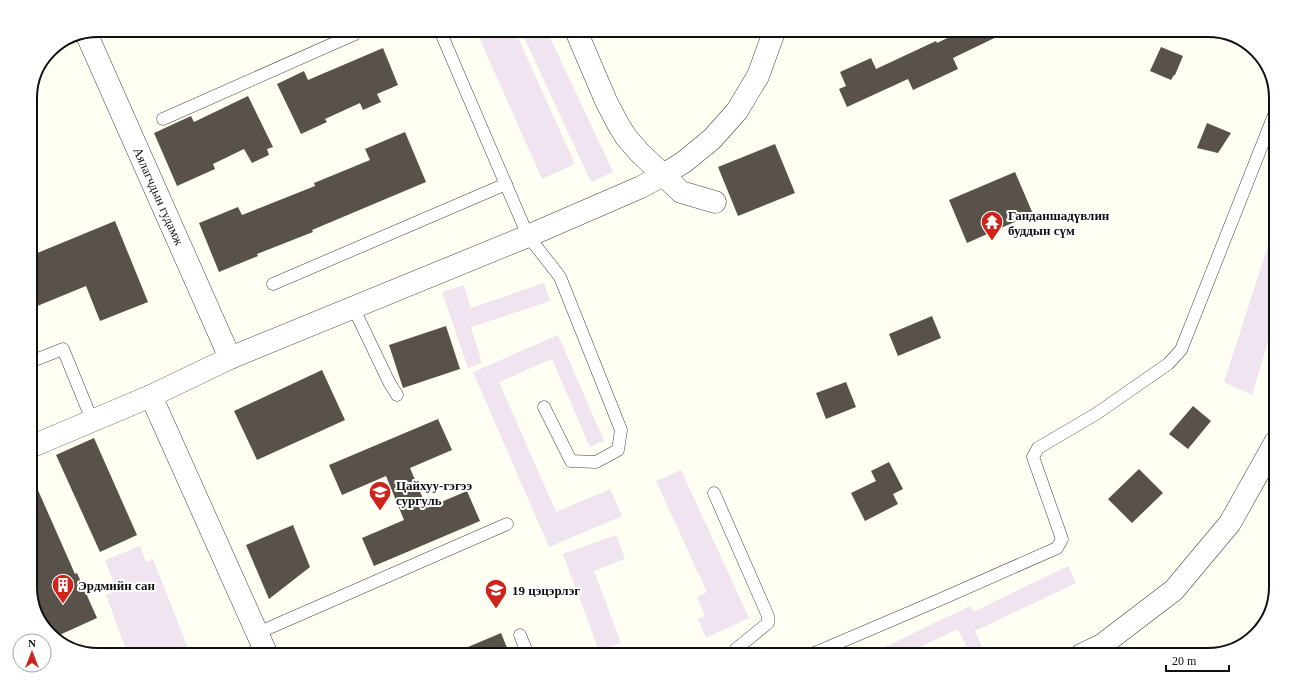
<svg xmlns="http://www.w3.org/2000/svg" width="1306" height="685" font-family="'Times New Roman',serif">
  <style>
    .industrial { fill: #efe4ef }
    .building { fill: #59524b }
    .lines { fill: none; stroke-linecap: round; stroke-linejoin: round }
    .lane-casing { stroke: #434343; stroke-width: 13 }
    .street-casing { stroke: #434343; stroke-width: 23 }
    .lane { stroke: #fff; stroke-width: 12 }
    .street { stroke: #fff; stroke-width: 22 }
    .labels { text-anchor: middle; stroke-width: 4; stroke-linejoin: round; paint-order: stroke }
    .street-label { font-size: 13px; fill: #101010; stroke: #fff }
    .poi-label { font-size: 13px; font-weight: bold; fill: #101010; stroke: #fff; text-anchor: start }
    .rim { fill: none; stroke: #101010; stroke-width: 2 }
  </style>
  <rect width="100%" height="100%" fill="#fffef2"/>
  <g class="industrial">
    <path d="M477 33H516L575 164 542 179Z"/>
    <path d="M522 33H548L613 172 591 182Z"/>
    <path d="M1276 221V315L1252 395 1224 382Z"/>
    <path d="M544 283 550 301 471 327 482 363 468 368 442 292 464 285 471 308Z"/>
    <path d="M558 335 604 441 590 447 552 359 499 382 556 512 610 489 622 516 549 547 473 372Z"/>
    <path d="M681 470 749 618 706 638 698 619 705 616 697 597 707 592 656 481Z"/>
    <path d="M616 535 625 559 594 571 621 643 599 651 563 554Z"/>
    <path d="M140 546 146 562 153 559 188 648 169 655H128L106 595 117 591 105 560Z"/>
    <path d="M1068 566 1076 583 975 631 982 646 969 652 958 629 903 655H868L970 606 973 612Z"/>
  </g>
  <g class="building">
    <path d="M962 31H1009L953 58 958 69 913 90 908 79 847 107 839 89 846 86 840 72 871 58 876 69 936 41 937 43Z"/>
    <path d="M1161 47 1183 56 1175 75H1174L1171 80 1150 71Z"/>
    <path d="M383 48 398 85 377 94 381 102 363 110 360 103 325 119 327 122 301 134 277 84 304 71 308 80Z"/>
    <path d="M248 96 273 147 267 149 269 155 252 163 244 149 213 164 215 169 177 186 154 133 191 116 194 122Z"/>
    <path d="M1207 123 1231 133 1218 153 1197 148Z"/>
    <path d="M405 132 426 182 312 230 313 232 257 254 258 256 219 272 199 223 238 207 242 215 315 186 314 183 370 160 365 149Z"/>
    <path d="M775 144 795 193 738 216 718 167Z"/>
    <path d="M1015 172 1033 214 967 243 949 200Z"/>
    <path d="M115 221 148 302 100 321 86 286 30 309V256Z"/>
    <path d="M932 316 941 338 898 356 889 334Z"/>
    <path d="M446 326 460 369 403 388 389 345Z"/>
    <path d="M322 370 345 420 257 460 234 411Z"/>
    <path d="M846 382 856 407 826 419 816 393Z"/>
    <path d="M1193 406 1211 421 1188 449 1169 434Z"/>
    <path d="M438 419 452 450 410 468 427 508 467 491 480 521 374 566 362 538 404 520 386 476 342 495 329 465Z"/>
    <path d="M94 438 137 535 100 552 56 455Z"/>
    <path d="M889 462 903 489 893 494 898 504 865 521 851 493 876 481 871 471Z"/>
    <path d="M1139 469 1163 493 1132 523 1108 499Z"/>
    <path d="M30 472 75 574 77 573 97 618 55 637 42 625 30 592Z"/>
    <path d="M293 525 310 567 269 599 246 545Z"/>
    <path d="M501 633 510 655H449Z"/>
  </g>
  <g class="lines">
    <g class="lane-casing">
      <g id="lane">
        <path d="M441 33 528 236 560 277 621 430 618 450 596 462 571 461 544 407"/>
        <path d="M163 119 355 34"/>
        <path d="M273 284 506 184"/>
        <path d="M353 307 389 382 397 395"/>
        <path d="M30 362 63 349 92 420"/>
        <path d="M714 493 768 616V623L736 649 734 655"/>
        <path d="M258 635 269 628 507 524"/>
        <path d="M520 635 528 655"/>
        <path d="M810 655 939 600 1057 548 1062 539 1033 457 1038 448 1096 414 1168 364 1181 350 1276 110"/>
      </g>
    </g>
    <g class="street-casing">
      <g id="street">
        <path d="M577 33 606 101 618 124 626 137 639 152 681 192 715 202"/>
        <path d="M87 35 230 358"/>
        <path d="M151 396 267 655"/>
        <path d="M30 447 151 396 230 358 528 236 641 187 663 175 684 162 712 139 737 111 758 76 774 32"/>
        <path d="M1081 655 1102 645 1174 590 1230 523 1276 441"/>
      </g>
    </g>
    <use href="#lane" class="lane"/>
    <use href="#street" class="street"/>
  </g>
  <defs>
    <g id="temple-pin" transform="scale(1.15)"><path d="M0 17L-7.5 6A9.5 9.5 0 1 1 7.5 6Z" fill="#ce241a" stroke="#fff"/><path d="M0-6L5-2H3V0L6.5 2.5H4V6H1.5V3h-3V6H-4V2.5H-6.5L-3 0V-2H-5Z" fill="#fff"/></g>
    <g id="school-pin" transform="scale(1.15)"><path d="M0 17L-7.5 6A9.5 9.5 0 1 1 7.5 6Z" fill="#ce241a" stroke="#fff"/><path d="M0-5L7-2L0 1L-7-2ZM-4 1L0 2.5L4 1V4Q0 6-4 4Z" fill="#fff"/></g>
    <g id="building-pin" transform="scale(1.15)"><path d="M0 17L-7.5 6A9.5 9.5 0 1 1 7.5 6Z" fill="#ce241a" stroke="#fff"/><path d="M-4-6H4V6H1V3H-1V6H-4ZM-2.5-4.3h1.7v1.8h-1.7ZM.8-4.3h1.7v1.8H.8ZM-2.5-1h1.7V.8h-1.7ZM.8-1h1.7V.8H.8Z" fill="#fff"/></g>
  </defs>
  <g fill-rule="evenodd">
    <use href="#temple-pin" x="992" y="222"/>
    <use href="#school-pin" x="380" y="492"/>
    <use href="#building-pin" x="63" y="585"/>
    <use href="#school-pin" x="496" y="590"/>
  </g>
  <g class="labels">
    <g class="street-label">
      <text transform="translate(159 196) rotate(66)" y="5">Аялагчдын гудамж</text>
    </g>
    <g class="poi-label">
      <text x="1008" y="220">Ганданшадүвлин<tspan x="1008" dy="15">буддын сүм</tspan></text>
      <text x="396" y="490">Цайхуу-гэгээ<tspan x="396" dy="15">сургуль</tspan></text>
      <text x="78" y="590">Эрдмийн сан</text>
      <text x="512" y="595">19 цэцэрлэг</text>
    </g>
  </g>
  <path d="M0 0H1306V685H0ZM98 37H1208A61 61 0 0 1 1269 98V587A61 61 0 0 1 1208 648H98A61 61 0 0 1 37 587V98A61 61 0 0 1 98 37Z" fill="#fff" fill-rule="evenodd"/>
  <path class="rim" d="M98 37H1208A61 61 0 0 1 1269 98V587A61 61 0 0 1 1208 648H98A61 61 0 0 1 37 587V98A61 61 0 0 1 98 37Z"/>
  <g transform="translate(32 653)"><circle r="19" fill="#ffffff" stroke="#9f9f9f"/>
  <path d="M0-3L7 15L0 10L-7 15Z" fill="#ce241a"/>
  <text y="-6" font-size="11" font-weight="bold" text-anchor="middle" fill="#101010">N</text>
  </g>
  <path d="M1166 665v6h63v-6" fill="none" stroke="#101010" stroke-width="2"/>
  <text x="1172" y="665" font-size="12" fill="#101010" stroke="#ffffff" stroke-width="3" paint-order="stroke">20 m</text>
</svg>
